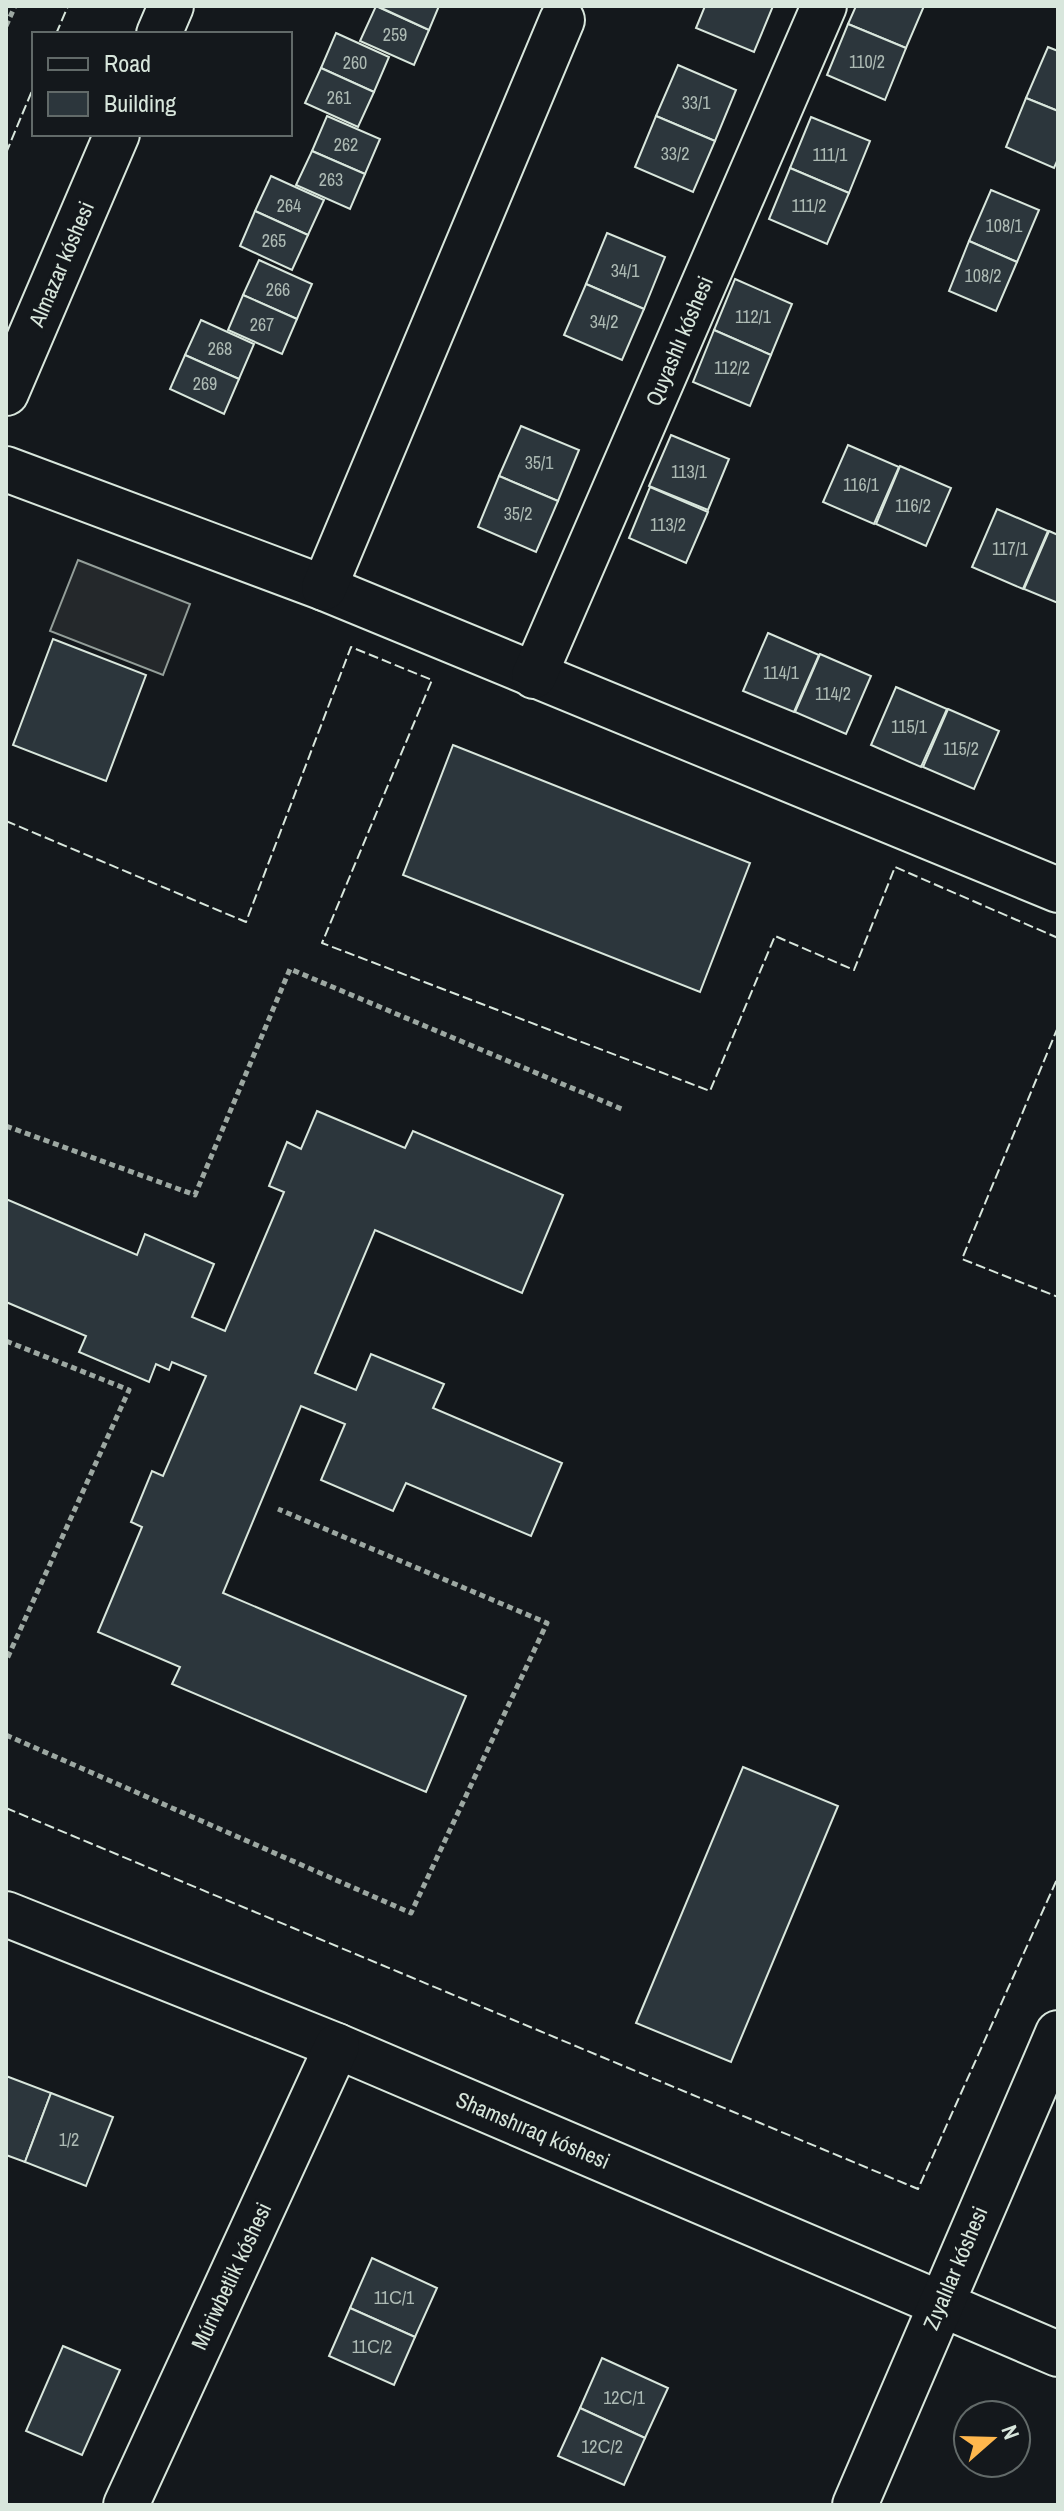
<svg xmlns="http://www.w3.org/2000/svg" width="1064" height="2511" font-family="'Archivo Narrow',sans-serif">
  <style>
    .parking { fill: #24282b; stroke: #939e99; stroke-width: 2 }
    .building { fill: #2c363c; stroke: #d8e6dc; stroke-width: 2 }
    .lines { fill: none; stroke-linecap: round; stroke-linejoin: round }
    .minor-casing { stroke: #d8e6dc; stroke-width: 48 }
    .path { stroke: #9da8a2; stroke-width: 5; stroke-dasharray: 6 4; stroke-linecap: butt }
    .minor { stroke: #14181c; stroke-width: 44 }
    .fence { stroke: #d8e6dc; stroke-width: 2; stroke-dasharray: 10 4; stroke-linecap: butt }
    .labels { text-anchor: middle; stroke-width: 6; stroke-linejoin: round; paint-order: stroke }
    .number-label { font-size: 18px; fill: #adbab4 }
    .street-label { font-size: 22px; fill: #d8e6dc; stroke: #14181c }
  </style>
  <rect width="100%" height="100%" fill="#14181c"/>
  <path class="parking" d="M78 560 190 604 163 675 50 631Z"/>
  <g class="building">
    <path d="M376 6 429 30 414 65 360 41Z"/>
    <path d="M377 6H439L429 30Z"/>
    <path d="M705 6H773L754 52 696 28Z"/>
    <path d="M856 6H924L906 48 848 24Z"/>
    <path d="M848 24 906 48 885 100 827 75Z"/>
    <path d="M336 33 389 57 374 92 321 68Z"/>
    <path d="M1048 47 1058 51V111L1026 98Z"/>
    <path d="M678 65 736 90 715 141 656 116Z"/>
    <path d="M321 68 374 92 358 127 305 103Z"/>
    <path d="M1026 98 1058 111V159L1054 168 1006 147Z"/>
    <path d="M327 116 380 139 365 174 312 151Z"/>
    <path d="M656 116 715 141 693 192 635 167Z"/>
    <path d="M811 117 870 141 849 193 790 168Z"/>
    <path d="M312 151 365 174 350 209 296 185Z"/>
    <path d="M790 168 849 193 827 244 769 219Z"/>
    <path d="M271 176 324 200 308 235 255 211Z"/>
    <path d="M991 190 1039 210 1017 262 969 241Z"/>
    <path d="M255 211 308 235 292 270 240 246Z"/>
    <path d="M607 233 665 257 644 309 586 284Z"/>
    <path d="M969 241 1017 262 996 311 949 291Z"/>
    <path d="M259 260 312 284 297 319 243 295Z"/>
    <path d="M735 279 792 304 771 355 714 330Z"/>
    <path d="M586 284 644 309 622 360 564 335Z"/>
    <path d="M243 295 297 319 282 354 228 330Z"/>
    <path d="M201 320 254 344 239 379 185 355Z"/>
    <path d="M714 330 771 355 750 406 693 382Z"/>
    <path d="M185 355 239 379 224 414 170 389Z"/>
    <path d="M521 426 579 450 558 501 499 476Z"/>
    <path d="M671 435 729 459 708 510 649 486Z"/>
    <path d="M848 445 899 467 874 524 823 502Z"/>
    <path d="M900 466 951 488 926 546 876 524Z"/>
    <path d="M499 476 558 501 536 552 478 527Z"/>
    <path d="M650 487 708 512 686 563 629 538Z"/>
    <path d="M997 509 1048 531 1023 589 972 567Z"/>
    <path d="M1049 531 1058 535V603L1024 589Z"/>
    <path d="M768 633 819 655 794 712 743 691Z"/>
    <path d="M53 639 146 675 106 781 13 745Z"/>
    <path d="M820 654 871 676 846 734 795 712Z"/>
    <path d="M896 687 947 709 921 767 871 745Z"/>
    <path d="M948 709 999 731 974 789 923 767Z"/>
    <path d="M453 745 750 863 700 992 403 875Z"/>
    <path d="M317 1111 405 1148 413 1131 563 1195 522 1293 375 1230 315 1373 356 1390 371 1354 444 1384 433 1408 562 1463 531 1536 406 1483 393 1511 321 1480 345 1424 301 1406 223 1593 466 1696 426 1792 172 1684 180 1667 98 1632 142 1527 131 1522 152 1471 163 1476 206 1376 172 1362 169 1370 156 1364 149 1382 79 1352 86 1336 6 1302V1199L137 1255 145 1234 214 1264 192 1317 225 1331 284 1192 269 1186 287 1142 301 1149Z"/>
    <path d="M743 1767 838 1806 731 2062 636 2023Z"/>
    <path d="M6 2076 51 2093 25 2162 6 2155Z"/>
    <path d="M51 2093 113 2117 86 2186 25 2162Z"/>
    <path d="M372 2258 437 2288 415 2337 350 2308Z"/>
    <path d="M350 2308 415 2337 394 2385 329 2356Z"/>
    <path d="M63 2346 120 2370 82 2455 26 2431Z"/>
    <path d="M602 2358 668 2388 645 2438 580 2408Z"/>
    <path d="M580 2408 645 2438 624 2485 558 2456Z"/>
  </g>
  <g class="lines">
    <g class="minor-casing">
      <g id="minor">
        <path d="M159 34 171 6"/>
        <path d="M6 393 117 134"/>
        <path d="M6 469 324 588 1058 890"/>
        <path d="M324 588 562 20"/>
        <path d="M534 676 824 6"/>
        <path d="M6 1914 337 2046 1058 2354"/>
        <path d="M126 2505 337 2046"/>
        <path d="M855 2505 1058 2033"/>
      </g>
    </g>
    <g class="path">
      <path d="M6 26 15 6"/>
      <path d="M6 1126 195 1195 290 969 624 1110"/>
      <path d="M6 1341 129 1390 6 1661"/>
      <path d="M6 1735 411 1913 547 1623 278 1509"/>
    </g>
    <use href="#minor" class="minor"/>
    <g class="fence">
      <path d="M56 34 68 6"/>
      <path d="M6 153 34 86"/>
      <path d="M6 821 246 922 351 647 432 680 322 943 710 1091 775 936 854 970 895 867 1058 938"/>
      <path d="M1058 1027 962 1259 1058 1297"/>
      <path d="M6 1808 918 2189 1058 1877"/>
    </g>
  </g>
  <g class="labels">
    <g class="number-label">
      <text x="395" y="41">259</text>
      <text x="867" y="68">110/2</text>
      <text x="355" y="69">260</text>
      <text x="339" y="104">261</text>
      <text x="696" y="109">33/1</text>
      <text x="346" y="151">262</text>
      <text x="675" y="160">33/2</text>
      <text x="830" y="161">111/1</text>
      <text x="331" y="186">263</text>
      <text x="289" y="212">264</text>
      <text x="809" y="212">111/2</text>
      <text x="1004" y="232">108/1</text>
      <text x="274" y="247">265</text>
      <text x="625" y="277">34/1</text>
      <text x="983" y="282">108/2</text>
      <text x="278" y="296">266</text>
      <text x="753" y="323">112/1</text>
      <text x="604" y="328">34/2</text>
      <text x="262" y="331">267</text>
      <text x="220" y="355">268</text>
      <text x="732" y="374">112/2</text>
      <text x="205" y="390">269</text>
      <text x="539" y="469">35/1</text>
      <text x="689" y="478">113/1</text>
      <text x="861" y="491">116/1</text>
      <text x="913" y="512">116/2</text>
      <text x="518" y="520">35/2</text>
      <text x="668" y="531">113/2</text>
      <text x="1010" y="555">117/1</text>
      <text x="781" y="679">114/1</text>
      <text x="833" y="700">114/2</text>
      <text x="909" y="733">115/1</text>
      <text x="961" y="755">115/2</text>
      <text x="69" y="2146">1/2</text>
      <text x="394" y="2304">11С/1</text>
      <text x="372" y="2353">11С/2</text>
      <text x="624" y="2404">12С/1</text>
      <text x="602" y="2453">12С/2</text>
    </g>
    <g class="street-label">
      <text transform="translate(61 264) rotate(-67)" y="8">Almazar kóshesi</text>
      <text transform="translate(679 341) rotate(-67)" y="8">Quyashlı kóshesi</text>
      <text transform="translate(533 2130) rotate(23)" y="8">Shamshıraq kóshesi</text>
      <text transform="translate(955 2268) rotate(-67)" y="8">Zıyalılar kóshesi</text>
      <text transform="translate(231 2276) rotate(-65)" y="8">Múriwbetlik kóshesi</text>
    </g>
  </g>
  <rect width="1064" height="2511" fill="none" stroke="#d8e6dc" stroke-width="16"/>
  <rect x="32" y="32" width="260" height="104" fill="#14181c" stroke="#626a69" stroke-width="2"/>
  <rect x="48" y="58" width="40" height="12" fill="#14181c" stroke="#626a69" stroke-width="2"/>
  <text x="104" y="72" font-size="24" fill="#d8e6dc">Road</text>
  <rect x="48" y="92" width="40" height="24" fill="#2c363c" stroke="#626a69" stroke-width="2"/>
  <text x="104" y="112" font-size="24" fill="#d8e6dc">Building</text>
  <g transform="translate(992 2439) rotate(70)"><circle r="38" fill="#14181c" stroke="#626a69" stroke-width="2"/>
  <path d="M0-6L14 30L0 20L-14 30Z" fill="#ffb74d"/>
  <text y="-12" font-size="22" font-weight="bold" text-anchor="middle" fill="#d8e6dc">N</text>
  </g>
</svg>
